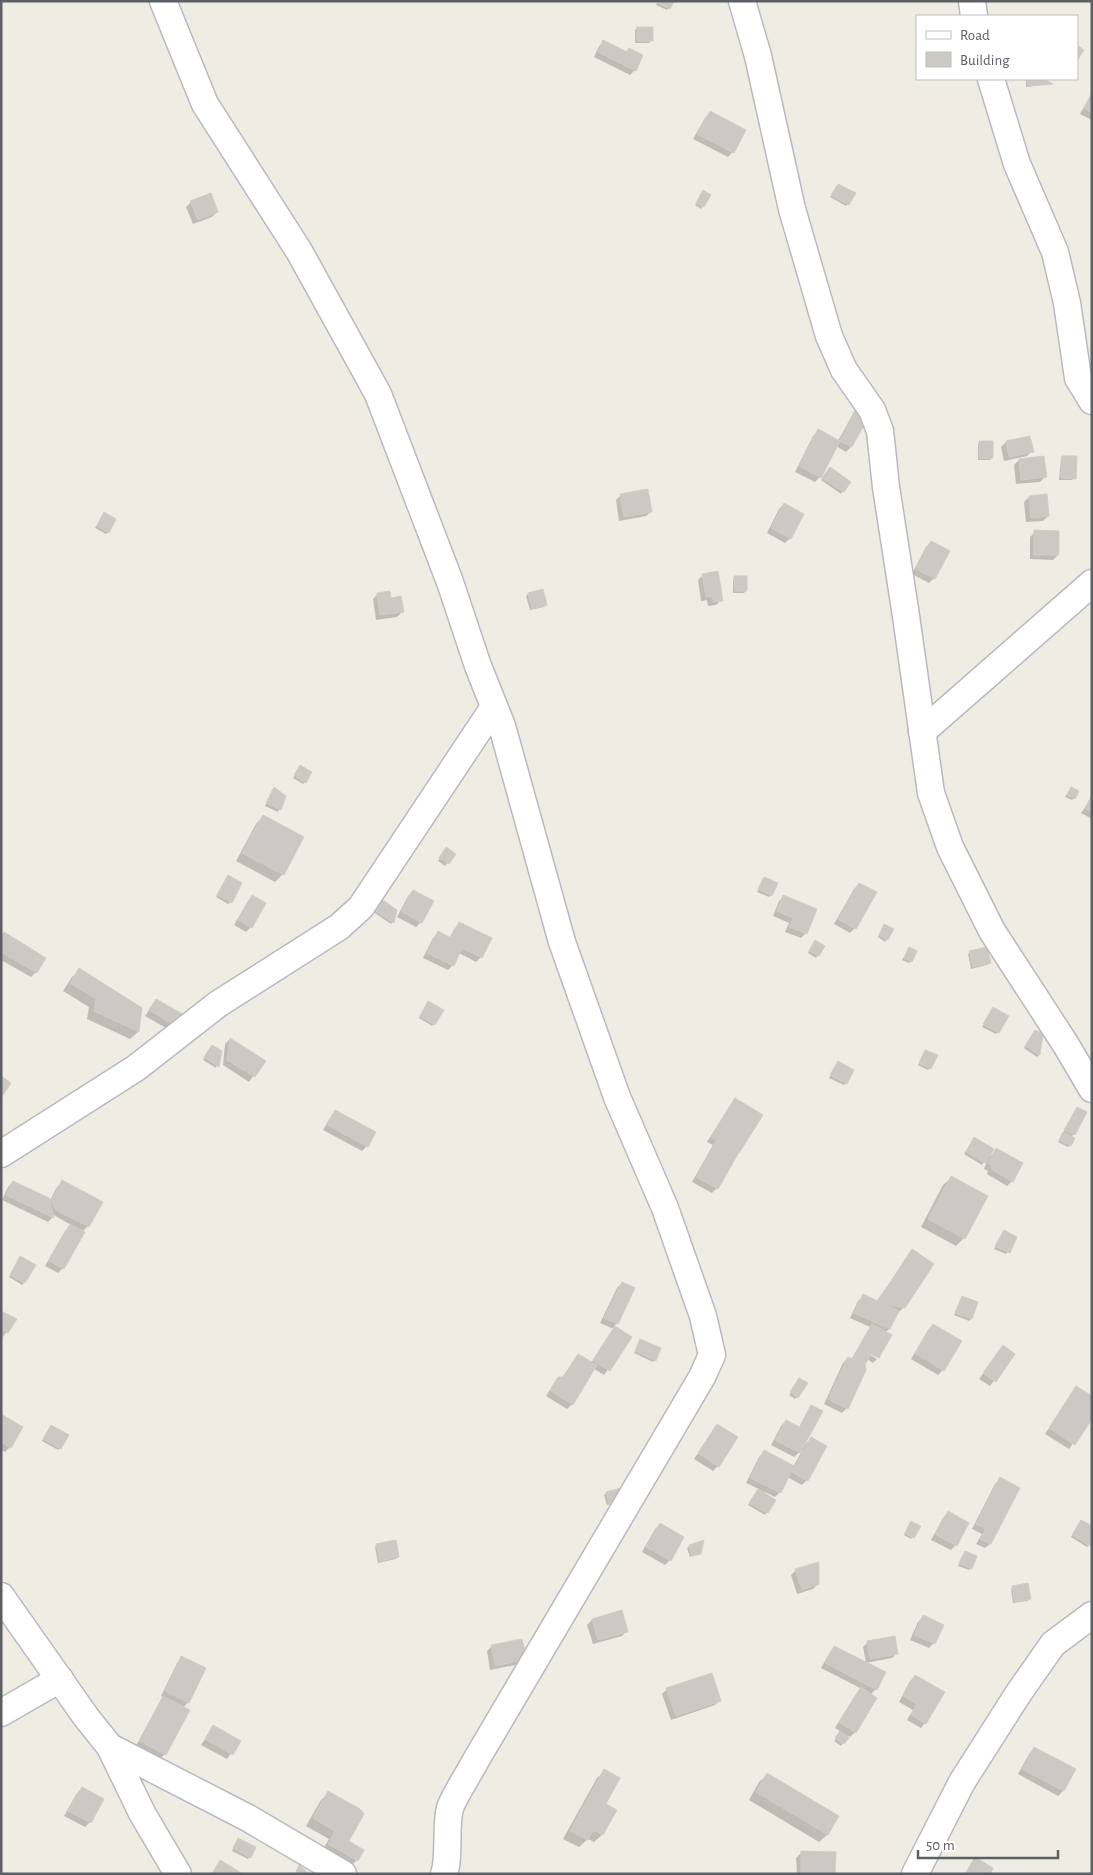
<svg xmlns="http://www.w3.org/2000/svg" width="1093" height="1875" font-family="'Alegreya Sans',sans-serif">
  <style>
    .shadow { fill: #0003 }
    .building { fill: #ccc8c3; stroke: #d3cdc2 }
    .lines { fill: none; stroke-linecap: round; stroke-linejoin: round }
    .minor-casing { stroke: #b7babe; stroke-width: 29 }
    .minor { stroke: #fff; stroke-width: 26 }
  </style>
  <rect width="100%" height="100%" fill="#efece4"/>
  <g class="shadow">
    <path d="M658 1 669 8 667 10 656 5Z"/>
    <path d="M637 28 651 41 649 43H635V30Z"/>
    <path d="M604 41 626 52 629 49 635 70 630 75 594 57 599 46Z"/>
    <path d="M1026 79H1043L1044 81 1051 84 1026 87Z"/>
    <path d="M1092 92V120L1080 114Z"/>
    <path d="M710 113 744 131 733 152 728 157 693 139 705 118Z"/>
    <path d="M838 185 848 204 846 206 830 197Z"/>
    <path d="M701 194 710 195 701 209 695 205Z"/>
    <path d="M191 202 217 212 212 217 193 224 186 207Z"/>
    <path d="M860 405 870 410 851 447 846 452 836 446 820 477 815 482 795 472 813 436 818 431 838 441 855 410Z"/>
    <path d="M980 442 992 458 990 460H978V444Z"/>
    <path d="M1006 442 1032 451 1027 456 1004 461 1001 447Z"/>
    <path d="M1063 457 1074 478 1072 480H1059L1061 459Z"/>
    <path d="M1019 460 1045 477 1040 482 1016 484 1014 465Z"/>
    <path d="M828 471 849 482 841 494 821 480Z"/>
    <path d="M621 495 651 512 646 516 619 521 616 500Z"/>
    <path d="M1029 497 1048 516 1043 521 1026 522 1024 502Z"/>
    <path d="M784 504 790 538 785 543 767 533 779 509Z"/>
    <path d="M102 516 108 532 106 534 95 528Z"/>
    <path d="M1035 532 1058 555 1053 560 1030 559V537Z"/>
    <path d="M931 542 934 578 929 583 912 574 926 547Z"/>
    <path d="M703 575 721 600 716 605 708 606 707 600 701 601 698 580Z"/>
    <path d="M735 577 746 591 744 593H733V580Z"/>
    <path d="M378 594 402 612 397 617 376 620 373 599Z"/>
    <path d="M528 594 546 605 544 607 530 610 526 596Z"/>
    <path d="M299 769 305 782 303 784 293 778Z"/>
    <path d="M1071 788 1074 798 1072 800 1065 797Z"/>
    <path d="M274 789 285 796 278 812 265 806Z"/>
    <path d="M1092 798V819L1081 813Z"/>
    <path d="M264 816 303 837 283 874 275 882 236 861 256 824Z"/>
    <path d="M444 851 454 854 445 866 438 861Z"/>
    <path d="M764 878 771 895 769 897 757 892Z"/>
    <path d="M226 879 231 902 228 904 216 897Z"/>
    <path d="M859 884 855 928 850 933 834 924 854 889Z"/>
    <path d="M413 891 421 922 416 927 397 917 408 896Z"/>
    <path d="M253 896 251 927 246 932 234 925 248 901Z"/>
    <path d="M784 896 806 933 801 938 785 932 789 923 773 916 779 901Z"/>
    <path d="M378 902 393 922 391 924 372 911Z"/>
    <path d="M460 923 481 957 476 962 459 953 453 965 448 970 423 958 433 938 438 933 449 939 455 928Z"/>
    <path d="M882 928 892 930 885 942 878 937Z"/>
    <path d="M1 937 36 972 31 977 1 960Z"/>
    <path d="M815 942 823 946 816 958 808 953Z"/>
    <path d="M909 949 911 961 909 963 902 960Z"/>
    <path d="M970 952 990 963 987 965 971 969 968 954Z"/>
    <path d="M80 970 141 1009 138 1032 130 1039 87 1019 89 1007 63 991 72 977Z"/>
    <path d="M156 1000 184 1017 173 1032 145 1016Z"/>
    <path d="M426 1005 434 1024 432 1026 419 1018Z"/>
    <path d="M991 1011 998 1032 996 1034 982 1027Z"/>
    <path d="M1033 1033 1041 1035 1039 1055 1037 1057 1024 1048Z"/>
    <path d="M230 1039 264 1061 249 1082 223 1065 225 1044Z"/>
    <path d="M210 1048 221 1052 216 1068 203 1060Z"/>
    <path d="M924 1053 930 1068 928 1070 918 1065Z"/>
    <path d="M838 1063 846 1083 844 1085 829 1078Z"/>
    <path d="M736 1100 717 1188 712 1193 692 1182 713 1145 707 1142 731 1104Z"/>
    <path d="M1077 1108 1086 1113 1071 1138 1070 1145 1068 1147 1058 1142Z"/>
    <path d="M335 1111 367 1146 362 1151 323 1130 331 1116Z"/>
    <path d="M972 1141 988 1158 996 1150 1012 1181 1007 1186 987 1174 988 1171 984 1169 988 1158 982 1165 964 1154Z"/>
    <path d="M951 1178 987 1197 964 1238 956 1246 921 1227 943 1185Z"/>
    <path d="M13 1182 49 1202 57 1187 62 1182 88 1226 82 1232 63 1268 58 1273 45 1266 65 1231 71 1225 52 1214V1218L48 1222 2 1200 8 1187Z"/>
    <path d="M1004 1231 1016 1238 1006 1254 994 1249Z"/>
    <path d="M912 1251 904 1307 898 1313 896 1312 889 1329 865 1352 877 1359 873 1363 867 1359 847 1408 842 1413 824 1404 843 1363 848 1358 851 1360 870 1327 850 1318 858 1301 863 1296 876 1302Z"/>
    <path d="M19 1260 24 1283 22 1285 9 1277Z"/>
    <path d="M622 1283 617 1323 614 1326 630 1337 604 1375 594 1369 572 1404 567 1409 546 1396 554 1383 559 1378H562L578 1355 591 1363 614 1329 600 1323 617 1288Z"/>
    <path d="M962 1297 971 1319 969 1321 954 1315Z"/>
    <path d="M1 1312 15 1320 2 1338 1 1337Z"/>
    <path d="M933 1325 943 1370 938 1375 911 1359 928 1330Z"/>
    <path d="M641 1340 655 1360 653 1362 634 1353Z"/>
    <path d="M1003 1346 1014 1354 990 1386 979 1379Z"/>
    <path d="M798 1382 797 1397 795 1399 789 1395Z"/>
    <path d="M1076 1388 1092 1417 1069 1449 1045 1434Z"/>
    <path d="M810 1409V1432L802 1447 811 1439 807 1480 802 1485 787 1477 780 1492 775 1497 765 1492 764 1494 774 1500 765 1515 748 1505 759 1489 746 1483 759 1457 764 1452 793 1467 803 1449 794 1457 771 1445 781 1426 786 1421 799 1428Z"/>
    <path d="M1 1415 10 1447 5 1452 1 1450Z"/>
    <path d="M717 1425 718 1466 713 1471 694 1459Z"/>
    <path d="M49 1429 60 1448 58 1450 42 1441Z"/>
    <path d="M1000 1479 1018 1488 990 1544 985 1548 976 1544 982 1534 972 1529 995 1484Z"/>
    <path d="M606 1493 616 1503 607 1505 604 1495Z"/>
    <path d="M948 1513 956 1545 951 1550 931 1540 943 1518Z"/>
    <path d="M1079 1523 1089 1545 1087 1547 1071 1537Z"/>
    <path d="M909 1524 913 1537 911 1539 904 1535Z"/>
    <path d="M660 1525 670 1560 665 1565 642 1552 655 1529Z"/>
    <path d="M377 1545 398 1556 396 1559 378 1563 375 1547Z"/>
    <path d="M690 1546 700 1553 690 1557 687 1548Z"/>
    <path d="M965 1552 971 1568 969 1570 958 1566Z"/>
    <path d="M796 1570 818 1584 813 1589 797 1594 791 1575Z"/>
    <path d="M1013 1587 1030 1598 1028 1601 1013 1603 1011 1589Z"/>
    <path d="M923 1617 934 1643 929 1648 910 1640 918 1622Z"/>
    <path d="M592 1620 626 1631 622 1636 593 1644 587 1625Z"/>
    <path d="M521 1640 520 1664 490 1670 487 1651 492 1646Z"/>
    <path d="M868 1642 897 1653 892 1658 866 1663 876 1689 870 1695 855 1732 850 1737 848 1736 841 1746 834 1741 841 1732 835 1728 856 1694 862 1689 821 1668 830 1652 835 1647 866 1663 863 1647Z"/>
    <path d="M182 1658 188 1702 183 1708 165 1754 160 1759 136 1746 159 1703 164 1698 161 1696 177 1663Z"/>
    <path d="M915 1676 925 1723 921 1728 907 1720 913 1710 899 1702 910 1681Z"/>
    <path d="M667 1689 720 1700 715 1705 671 1720 662 1694Z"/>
    <path d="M213 1727 239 1742 227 1759 201 1745Z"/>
    <path d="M1034 1749 1074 1770 1063 1791 1058 1796 1018 1774 1029 1754Z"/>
    <path d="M605 1771 604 1805 615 1811 602 1835 594 1842 588 1839 579 1847 563 1839 597 1778Z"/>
    <path d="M767 1775 838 1817 827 1835 819 1842 749 1800 759 1782Z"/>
    <path d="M82 1788 90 1822 85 1827 64 1816 77 1793Z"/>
    <path d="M329 1793 347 1842 357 1860 349 1868 321 1852 329 1839 306 1826 321 1800Z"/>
    <path d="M236 1842 250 1857 248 1859 232 1851Z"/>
    <path d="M801 1853 834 1874H797L796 1858Z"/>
  </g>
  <g class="building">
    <path d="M658 1H674L670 9 658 3Z"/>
    <rect x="637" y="27" width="16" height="14"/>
    <path d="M603 40 627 52 629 48 643 55 636 71 598 52Z"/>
    <path d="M1077 45 1084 50 1077 61Z"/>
    <path d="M1027 79H1044L1053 84 1028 86Z"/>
    <path d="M1092 94V113L1084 108Z"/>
    <path d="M710 111 746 130 734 153 697 134Z"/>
    <path d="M838 184 856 193 849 205 831 195Z"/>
    <path d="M703 190 711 195 704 207 696 203Z"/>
    <path d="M211 193 218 212 198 220 190 201Z"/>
    <path d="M859 403 872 410 852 447 840 441Z"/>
    <path d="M818 429 840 441 821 478 799 466Z"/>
    <path d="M1030 436 1034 452 1009 457 1006 441Z"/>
    <path d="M979 441H993V458L980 459Z"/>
    <path d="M1044 456 1047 477 1021 480 1019 459Z"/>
    <path d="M1062 456H1077L1076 479 1061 478Z"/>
    <path d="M830 467 851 482 844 492 822 478Z"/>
    <path d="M648 489 652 512 624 517 620 494Z"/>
    <path d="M1047 494 1049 516 1031 518 1029 496Z"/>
    <path d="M784 503 804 514 791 539 771 528Z"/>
    <path d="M104 512 116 519 109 533 97 526Z"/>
    <path d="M1034 530 1059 531V555H1034Z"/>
    <path d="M931 541 950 551 935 579 916 569Z"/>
    <path d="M718 571 723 601 713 602 712 596 706 597 702 574Z"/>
    <path d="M734 576H747V591H735Z"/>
    <path d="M543 589 547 605 532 609 528 593Z"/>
    <path d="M390 591 391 598 401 596 404 612 380 615 377 593Z"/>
    <path d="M300 765 312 772 306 783 294 775Z"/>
    <path d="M274 787 286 796 281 810 266 803Z"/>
    <path d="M1071 787 1079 791 1075 799 1067 795Z"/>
    <path d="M1091 797H1092V812L1085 808Z"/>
    <path d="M263 815 304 837 284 875 242 853Z"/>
    <path d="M446 847 456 854 449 864 439 858Z"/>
    <path d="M228 875 242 883 232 903 217 895Z"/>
    <path d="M764 877 778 883 772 896 758 889Z"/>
    <path d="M859 883 877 892 856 929 838 919Z"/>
    <path d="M413 890 434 901 422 923 401 911Z"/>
    <path d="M252 895 266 903 252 928 238 920Z"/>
    <path d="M783 895 817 909 807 934 789 927 793 918 777 911Z"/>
    <path d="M380 898 397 910 394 923 373 909Z"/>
    <path d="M459 922 492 938 482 958 462 948 454 966 427 953 438 931 451 938Z"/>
    <path d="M884 924 894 929 888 940 879 935Z"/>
    <path d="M4 932 46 958 37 973 1 952V937Z"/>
    <path d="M815 940 825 946 819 956 809 951Z"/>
    <path d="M909 947 917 951 912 962 904 958Z"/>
    <path d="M987 947 991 963 973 967 969 951Z"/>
    <path d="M79 968 142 1008 139 1032 94 1011 96 999 70 983Z"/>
    <path d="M156 999 186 1016 179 1028 149 1010Z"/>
    <path d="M428 1001 444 1010 435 1025 420 1016Z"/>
    <path d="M993 1007 1009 1016 999 1033 983 1024Z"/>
    <path d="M1035 1030 1043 1034 1040 1055 1025 1046Z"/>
    <path d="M230 1038 266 1061 255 1077 227 1060Z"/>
    <path d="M212 1045 222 1051 219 1067 204 1057Z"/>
    <path d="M925 1050 938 1055 931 1069 919 1063Z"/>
    <path d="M838 1061 854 1070 847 1084 830 1075Z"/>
    <path d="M1 1076 11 1083 1 1098Z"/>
    <path d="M735 1098 763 1115 739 1153 711 1137Z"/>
    <path d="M1077 1107 1087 1112 1075 1135 1064 1130Z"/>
    <path d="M335 1110 376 1132 368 1147 327 1125Z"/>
    <path d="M1063 1132 1075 1138 1071 1146 1059 1140Z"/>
    <path d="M974 1137 994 1149 985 1163 966 1152Z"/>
    <path d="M717 1140 739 1152 718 1189 696 1177Z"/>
    <path d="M996 1148 1023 1163 1013 1182 991 1169 992 1166 988 1163Z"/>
    <path d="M951 1176 988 1196 965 1239 928 1219Z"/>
    <path d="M62 1180 103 1202 89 1227 56 1210 51 1201Z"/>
    <path d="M13 1181 49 1198 54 1218 6 1195Z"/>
    <path d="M70 1224 85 1232 64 1269 49 1261Z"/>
    <path d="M1004 1230 1017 1237 1010 1253 995 1246Z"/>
    <path d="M912 1249 934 1264 905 1308 884 1304 878 1301Z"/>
    <path d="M20 1256 36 1265 25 1283 10 1275Z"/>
    <path d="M622 1282 635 1288 618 1324 604 1318Z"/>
    <path d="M863 1294 899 1311 890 1329 854 1313Z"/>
    <path d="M962 1296 978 1302 972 1319 955 1313Z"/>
    <path d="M1 1311 17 1319 8 1333 1 1330Z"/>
    <path d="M872 1324 892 1335 879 1358 871 1354 865 1365 852 1359Z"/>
    <path d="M933 1324 962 1341 944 1371 915 1353Z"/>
    <path d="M615 1326 632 1337 610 1371 593 1360Z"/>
    <path d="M640 1339 661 1348 656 1361 635 1351Z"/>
    <path d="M1003 1345 1015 1354 996 1382 983 1373Z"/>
    <path d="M578 1354 597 1365 573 1405 550 1390 558 1377H563Z"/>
    <path d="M848 1357 865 1365 866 1370 848 1409 828 1399Z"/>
    <path d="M799 1378 808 1383 798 1398 790 1392Z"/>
    <path d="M1076 1386 1092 1396V1419L1075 1445 1049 1428Z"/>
    <path d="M811 1405 823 1411 811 1433 800 1426Z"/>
    <path d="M1 1414 23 1427 11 1448 1 1442Z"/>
    <path d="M786 1420 811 1433 800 1453 775 1440Z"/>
    <path d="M717 1424 738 1437 719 1467 698 1453Z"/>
    <path d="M51 1425 69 1435 61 1449 43 1439Z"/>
    <path d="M811 1437 827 1446 808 1481 792 1472Z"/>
    <path d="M764 1450 794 1466 781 1493 750 1478Z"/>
    <path d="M1000 1477 1020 1488 991 1544 980 1539 986 1529 976 1524Z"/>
    <path d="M621 1488 619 1502 609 1504 606 1492Z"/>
    <path d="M758 1489 776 1500 768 1513 749 1503Z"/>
    <path d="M948 1511 969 1523 957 1546 935 1534Z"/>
    <path d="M1081 1520 1092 1526V1542L1090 1546 1072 1535Z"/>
    <path d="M911 1521 921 1526 914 1538 905 1533Z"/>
    <path d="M660 1523 684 1537 671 1561 646 1547Z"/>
    <path d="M396 1540 399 1557 380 1561 376 1544Z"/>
    <path d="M704 1540 701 1554 692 1556 689 1545Z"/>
    <path d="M965 1551 977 1556 972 1569 959 1563Z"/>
    <path d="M819 1562V1584L802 1590 795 1569Z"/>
    <path d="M1028 1583 1031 1599 1015 1602 1012 1586Z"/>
    <path d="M622 1610 628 1632 598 1640 592 1619Z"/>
    <path d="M923 1615 944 1625 935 1644 914 1635Z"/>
    <path d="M895 1636 898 1654 870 1659 867 1641Z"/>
    <path d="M522 1639 527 1659 495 1666 491 1645Z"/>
    <path d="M834 1646 886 1672 877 1690 825 1663Z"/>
    <path d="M181 1656 206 1668 189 1703 165 1691Z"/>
    <path d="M712 1673 721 1701 676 1716 666 1688Z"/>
    <path d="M915 1675 945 1692 926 1724 911 1715 917 1704 903 1696Z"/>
    <path d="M861 1687 877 1698 856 1733 839 1722Z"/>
    <path d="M163 1696 190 1710 166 1755 140 1741Z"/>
    <path d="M213 1725 241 1741 233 1755 205 1739Z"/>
    <path d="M840 1731 849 1738 844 1744 835 1738Z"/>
    <path d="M1034 1747 1076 1769 1064 1791 1022 1769Z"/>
    <path d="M604 1769 620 1778 606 1804 617 1810 603 1835 593 1830 588 1840 570 1831Z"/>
    <path d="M767 1773 839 1816 828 1835 756 1792Z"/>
    <path d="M82 1787 104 1799 91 1823 68 1811Z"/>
    <path d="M328 1791 360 1809 364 1814 349 1841 364 1850 358 1861 328 1844 335 1831 313 1818Z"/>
    <path d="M238 1838 256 1847 251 1858 233 1848Z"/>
    <path d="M801 1851 836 1852 835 1874H801Z"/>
    <path d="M975 1857 993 1868 990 1874H965Z"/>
    <path d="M220 1860 243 1874H212Z"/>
    <path d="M299 1865 309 1874H295Z"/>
  </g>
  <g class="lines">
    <g class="minor-casing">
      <g id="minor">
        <path d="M163 1 205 104 299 251 378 394 450 582 478 666 502 726 562 942 589 1018 617 1097 665 1208 703 1316 712 1355 702 1377 476 1760C469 1774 455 1794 450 1808 445 1827 450 1858 444 1874"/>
        <path d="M742 1 758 56 792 209 829 336 844 370 872 410 880 431 886 487 906 616 931 793 950 847 992 931 1066 1045 1092 1089"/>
        <path d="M972 1 974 16"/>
        <path d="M991 79 1017 164 1055 252 1067 303 1078 378 1092 401"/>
        <path d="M922 732 1092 583"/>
        <path d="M1 1154 136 1068 218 1004 339 927 361 907 494 707"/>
        <path d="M1 1596 86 1717 110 1747 248 1818 343 1874"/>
        <path d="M1 1713 60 1679"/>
        <path d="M110 1747 142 1813 178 1874"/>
        <path d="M915 1874 962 1782 1018 1694 1053 1644 1092 1615"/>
      </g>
    </g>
    <use href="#minor" class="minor"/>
  </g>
  <rect width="1093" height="1875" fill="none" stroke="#5c6065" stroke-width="5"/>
  <rect x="916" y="15" width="162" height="65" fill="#ffffff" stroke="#bebfc1"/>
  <rect x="926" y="31" width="25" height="8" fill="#ffffff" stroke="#bebfc1"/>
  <text x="960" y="40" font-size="15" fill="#5c6065">Road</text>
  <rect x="926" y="52" width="25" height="15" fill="#ccc8c3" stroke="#bebfc1"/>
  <text x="960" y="65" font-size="15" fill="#5c6065">Building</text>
  <path d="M918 1850v8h140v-8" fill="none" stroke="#5c6065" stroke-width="2.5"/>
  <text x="926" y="1850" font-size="15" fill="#5c6065" stroke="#ffffff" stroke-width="4" paint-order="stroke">50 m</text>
</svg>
